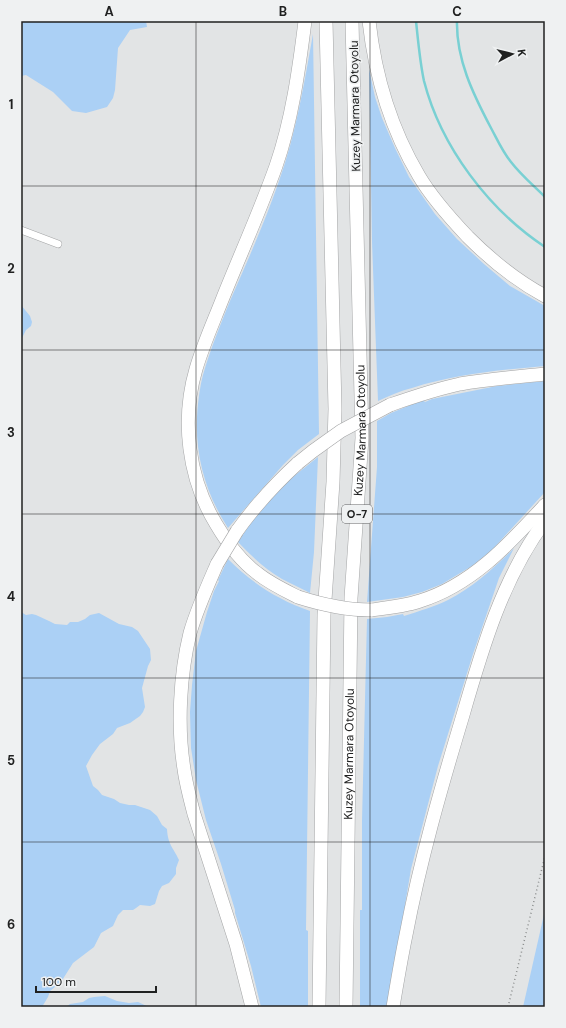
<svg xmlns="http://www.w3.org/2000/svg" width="566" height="1028" font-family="'DM Sans',sans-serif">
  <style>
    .green { fill: #abd0f5 }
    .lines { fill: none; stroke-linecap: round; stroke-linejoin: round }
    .stream { stroke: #79d0d3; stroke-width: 2.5 }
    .street-casing { stroke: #a4a5a6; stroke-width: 8 }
    .highway-casing { stroke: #a4a5a6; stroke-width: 14 }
    .path { stroke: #8a8c8c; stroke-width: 1.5; stroke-dasharray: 1 3; stroke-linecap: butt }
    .street { stroke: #fff; stroke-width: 7 }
    .highway { stroke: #fff; stroke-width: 13 }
    .highway-bridge-casing { stroke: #a4a5a6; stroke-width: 14; stroke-linecap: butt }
    .highway-bridge { stroke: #fff; stroke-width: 13 }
    .grid { fill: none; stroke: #202121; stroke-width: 1; stroke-opacity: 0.55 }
    .labels { text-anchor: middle; stroke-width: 3; stroke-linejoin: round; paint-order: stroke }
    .shield { fill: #eff1f2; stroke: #5e5f60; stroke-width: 1 }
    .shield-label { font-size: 11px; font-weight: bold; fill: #202121 }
    .street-label { font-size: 12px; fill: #202121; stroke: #eff1f2 }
    .neatline { fill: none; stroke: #202121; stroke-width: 1.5 }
    .grid-label { font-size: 13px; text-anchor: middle; font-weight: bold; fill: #202121 }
  </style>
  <rect width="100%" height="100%" fill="#e2e4e5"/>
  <g class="green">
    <path d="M21 21H146L147 27 130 30 118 48 115 90 113 98 107 107 86 113 72 111 53 92 26 75 21 76Z"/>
    <path d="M313 34 319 434 298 450 283 465 228 528C202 488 192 444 199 396 200 389 201 382 203 375 210 350 220 326 230 301 247 262 265 222 279 181 296 134 304 84 313 34Z"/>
    <path d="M369 69 375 97 382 118 395 148 409 177 435 214 457 239 484 264 510 286 545 306V366C501 370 455 374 412 388 400 391 389 396 378 401L372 242Z"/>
    <path d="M21 305 30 316 32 322 31 326 26 330 21 340Z"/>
    <path d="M545 381V492L492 550 472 566 442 584 422 592 403 597 367 602 377 467V421L391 413 423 400 425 402 432 399 497 386Z"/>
    <path d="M318 457 314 552 310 593C301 588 291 584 282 579 265 569 251 556 238 542L257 514 279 488Z"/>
    <path d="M514 548 499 578 473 654 438 766 411 869 405 905 407 906 388 1007H360V910H362V821L367 619 387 617 403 614 404 616C419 611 434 607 448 600 473 587 494 568 514 548Z"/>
    <path d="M228 559C253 584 277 599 310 611L306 930 308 931V1007H261L251 966 235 913V910L221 864 206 820 196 780 191 748 190 712 192 685 196 651 207 612 214 591 219 581 218 580Z"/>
    <path d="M21 612 26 615 32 614 36 615 49 621 55 624 67 625 70 622H78L85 619 90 615 99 613 119 624 132 627 138 631 150 649 151 660 148 666 142 688 145 707 143 712 140 716 130 723 117 728 113 734 100 744 92 755 86 766 93 786 98 790 102 795 114 799 120 803 129 805H135L150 810 157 816 162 825 167 829C168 845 173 847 179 860L176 868V874L169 883 162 886 159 891 155 904 150 906 140 905 136 908 133 910H123L118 915 113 926 101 933 94 947 73 963 61 982 50 991 48 997 42 1007H21Z"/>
    <path d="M545 910V1007H523Z"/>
    <path d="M105 996 117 1001 129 1003 138 1002 149 1007H66L70 1004 83 1002 89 998 94 997Z"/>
  </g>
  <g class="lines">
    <g class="stream">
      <path d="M416 21C418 40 420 63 424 81 441 147 489 210 545 247"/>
      <path d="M457 21C456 59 473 94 491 128 497 139 502 151 511 162 521 175 533 185 545 197"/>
    </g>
    <g class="street-casing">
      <path id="street" d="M21 230 58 244"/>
    </g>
    <g class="highway-casing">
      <g id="highway">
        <path d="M369 21C375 75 391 129 419 176 432 198 450 218 468 237 491 260 517 281 545 296"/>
        <path d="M390 405C413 397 436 389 460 384 488 379 517 377 545 374"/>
        <path d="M237 531C255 506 275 484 298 463"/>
        <path d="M217 564C207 587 197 609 190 633 180 674 177 726 184 769 186 784 190 799 194 814L236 944 252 1007"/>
        <path d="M298 597C284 590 269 583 257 573 241 561 226 541 216 524 188 478 181 420 196 369 203 345 213 323 222 300 240 255 260 211 276 166 292 120 299 69 305 21"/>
        <path d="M371 610C387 608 405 606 420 601 472 585 509 544 545 505"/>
        <path d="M319 1007 324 615 333 482 335 409 326 21"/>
        <path id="s1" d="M346 1007 351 598 362 438 352 21"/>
        <path d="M393 1007C397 983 401 959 406 935 420 861 441 788 463 715 482 649 503 577 545 521"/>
      </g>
    </g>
    <path class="path" d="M508 1007 545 856"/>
    <use href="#street" class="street"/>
    <use href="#highway" class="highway"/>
    <g class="highway-bridge-casing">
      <g id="highway-bridge">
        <path d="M298 463 313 451 341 431 390 405"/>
        <path d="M217 564 237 531"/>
        <path d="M298 597C323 605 346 610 371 610"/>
      </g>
    </g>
    <use href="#highway-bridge" class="highway-bridge"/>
  </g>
  <path class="grid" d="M196 21V1007M370 21V1007M21 186H545M21 350H545M21 514H545M21 678H545M21 842H545"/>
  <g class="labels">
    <rect class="shield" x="342" y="505" width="30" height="18" rx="3"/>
    <g class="shield-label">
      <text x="357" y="518">O-7</text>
    </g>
    <g class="street-label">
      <text transform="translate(355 106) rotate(-91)" y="4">Kuzey Marmara Otoyolu</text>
      <text dy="4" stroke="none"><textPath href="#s1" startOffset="577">Kuzey Marmara Otoyolu</textPath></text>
      <text dy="4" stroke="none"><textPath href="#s1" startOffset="253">Kuzey Marmara Otoyolu</textPath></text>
    </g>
  </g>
  <rect width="566" height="1028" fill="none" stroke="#eff1f2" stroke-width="44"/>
  <g transform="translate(512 54) rotate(83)" stroke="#eff1f2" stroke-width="3" paint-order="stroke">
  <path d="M0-3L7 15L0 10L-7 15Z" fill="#202121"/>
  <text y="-6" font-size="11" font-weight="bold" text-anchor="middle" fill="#202121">K</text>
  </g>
  <path d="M36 986v6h120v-6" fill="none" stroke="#202121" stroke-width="2"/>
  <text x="42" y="986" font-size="12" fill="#202121" stroke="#eff1f2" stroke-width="3" paint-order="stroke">100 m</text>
  <rect x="22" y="22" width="522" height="984" class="neatline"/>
  <g class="grid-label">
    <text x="109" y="16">A</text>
    <text x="283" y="16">B</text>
    <text x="457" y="16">C</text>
    <text x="11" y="109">1</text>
    <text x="11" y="273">2</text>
    <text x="11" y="437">3</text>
    <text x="11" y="601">4</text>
    <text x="11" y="765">5</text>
    <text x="11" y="929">6</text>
  </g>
</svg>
